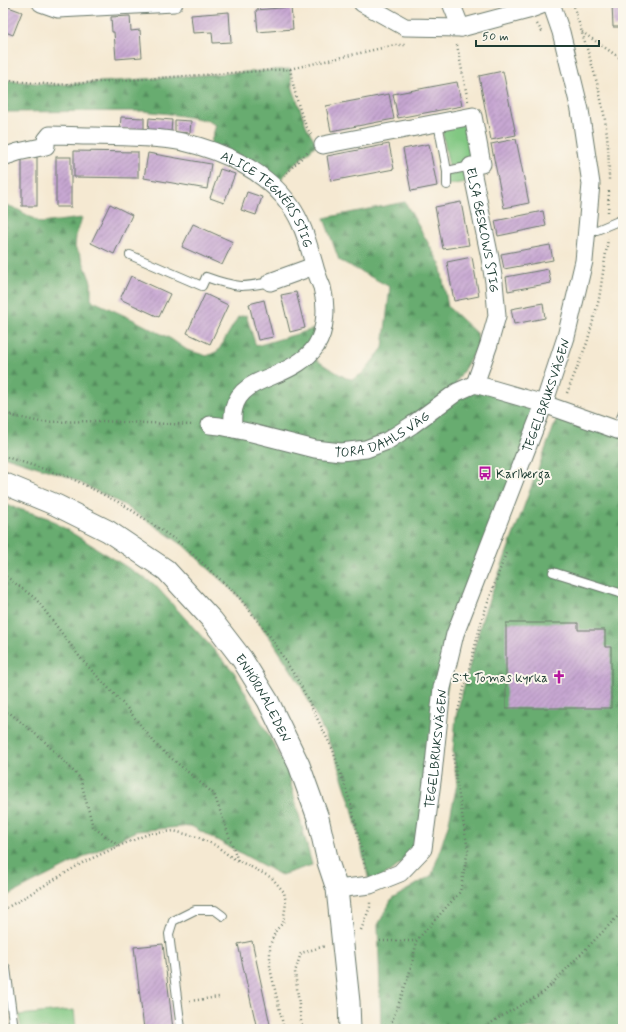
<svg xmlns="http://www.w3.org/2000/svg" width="626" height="1032" font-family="Mynerve,sans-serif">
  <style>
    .green { fill: #81c782; stroke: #50825b }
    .forest { fill: url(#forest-firs); stroke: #447452 }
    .building { fill: url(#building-hatch) }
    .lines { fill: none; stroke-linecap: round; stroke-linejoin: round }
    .service-casing { stroke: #6a796b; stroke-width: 10 }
    .minor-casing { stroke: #6a796b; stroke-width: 19 }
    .tertiary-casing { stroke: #6a796b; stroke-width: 23 }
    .path { stroke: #6a796b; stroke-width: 2.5; stroke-dasharray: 1 3; stroke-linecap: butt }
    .service { stroke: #fff; stroke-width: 8 }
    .minor { stroke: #fff; stroke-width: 17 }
    .tertiary { stroke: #fff; stroke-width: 21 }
    .labels { text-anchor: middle; stroke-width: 4; stroke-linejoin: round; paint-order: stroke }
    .street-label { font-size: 13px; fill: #1f3d34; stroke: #fbf7ec }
    .poi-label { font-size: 13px; fill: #1f3d34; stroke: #fbf7ec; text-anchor: start }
  </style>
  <defs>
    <pattern id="forest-firs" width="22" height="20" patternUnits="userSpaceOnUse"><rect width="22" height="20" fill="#68ac70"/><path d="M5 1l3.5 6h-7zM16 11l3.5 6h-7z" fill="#558d5d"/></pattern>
    <pattern id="building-hatch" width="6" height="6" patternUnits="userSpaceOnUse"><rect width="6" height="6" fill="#c7a7d2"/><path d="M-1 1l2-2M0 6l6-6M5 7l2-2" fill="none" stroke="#a189ab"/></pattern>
  </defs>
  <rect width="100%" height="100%" fill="#fbf7ec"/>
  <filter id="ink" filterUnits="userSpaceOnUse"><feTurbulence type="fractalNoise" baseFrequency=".025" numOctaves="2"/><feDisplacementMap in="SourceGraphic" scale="8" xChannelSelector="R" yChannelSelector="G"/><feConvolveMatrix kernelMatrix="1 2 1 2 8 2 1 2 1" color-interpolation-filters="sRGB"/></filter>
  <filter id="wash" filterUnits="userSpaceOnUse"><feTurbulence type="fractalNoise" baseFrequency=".012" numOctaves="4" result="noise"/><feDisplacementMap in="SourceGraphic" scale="16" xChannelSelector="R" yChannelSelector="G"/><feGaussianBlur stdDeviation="0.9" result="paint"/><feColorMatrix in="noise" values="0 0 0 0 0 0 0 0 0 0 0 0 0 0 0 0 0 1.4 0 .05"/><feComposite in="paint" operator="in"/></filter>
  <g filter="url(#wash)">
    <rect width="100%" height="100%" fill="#f5e9d2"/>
    <g class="green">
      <path d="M468 121 476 161 449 166 441 126Z"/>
      <path d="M471 166 474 181 447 185V171Z"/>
      <path d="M74 1010 76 1029H21L19 1015Z"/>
    </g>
    <g class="forest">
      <path d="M290 69 293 89 307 128 317 144 294 165 274 187 209 149 216 125 206 120 170 114 143 111 3 112V80L56 85Z"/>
      <path d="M405 202 440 264 448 307 477 334 479 345 455 384H475L544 404 455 634 423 849 370 885 352 808 333 750 300 684 271 639 238 596 183 545 124 505 69 477 3 456V204L15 208 41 223 82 218 76 236 75 247 81 256 91 282V300L132 319 171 339 187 350 207 356 218 351 238 317 246 315 256 346 324 326 309 355 327 367 346 378 353 379 362 374 383 348 390 287 339 260 324 218Z"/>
      <path d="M560 410 623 432V1029H381L378 925 392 899 432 875 449 822 457 784 453 751 456 716 483 616Z"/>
      <path d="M3 504 48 518 154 584 234 672 287 769 312 865 281 875 191 826 136 831 3 898Z"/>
    </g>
    <g id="blocks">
      <g class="building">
        <path d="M612 3H623V27H613Z"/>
        <path d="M3 5 22 12 13 35 3 31Z"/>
        <path d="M291 7 293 29 258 32 256 10Z"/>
        <path d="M229 12 231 42 213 43 212 32 193 33 191 15Z"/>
        <path d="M130 16 131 31 140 30 142 57 116 59 114 32H112L111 17Z"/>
        <path d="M503 71 516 135 491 140 479 76Z"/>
        <path d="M457 82 462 106 398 118 393 94Z"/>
        <path d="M389 94 394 119 331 131 326 106Z"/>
        <path d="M121 117 144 118V130L120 129Z"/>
        <path d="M149 118 172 120 171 132 148 130Z"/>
        <path d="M175 120 191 121 190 133 175 132Z"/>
        <path d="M516 139 529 203 504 208 491 144Z"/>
        <path d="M389 144 394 169 331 181 327 156Z"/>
        <path d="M429 144 437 186 411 191 403 149Z"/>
        <path d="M74 151 138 152V178L74 177Z"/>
        <path d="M148 153 211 164 207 189 144 178Z"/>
        <rect x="22" y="157" width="15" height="49"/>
        <rect x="56" y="157" width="15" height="50"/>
        <path d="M220 169 235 174 224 203 210 198Z"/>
        <path d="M247 192 262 197 256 215 241 210Z"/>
        <path d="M461 202 469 245 443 249 435 207Z"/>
        <path d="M110 204 132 215 114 254 91 243Z"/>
        <path d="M543 211 546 226 498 236 495 221Z"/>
        <path d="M193 224 233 242 222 265 182 247Z"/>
        <path d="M550 245 553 260 504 269 501 254Z"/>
        <path d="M472 257 479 296 454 301 447 262Z"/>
        <path d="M548 269 551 283 508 291 506 277Z"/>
        <path d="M131 276 170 294 159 317 120 299Z"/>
        <path d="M296 292 305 328 290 332 281 295Z"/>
        <path d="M205 294 228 305 210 344 187 333Z"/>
        <path d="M264 300 273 337 258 340 249 304Z"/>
        <path d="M543 303 545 318 514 324 511 309Z"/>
        <path d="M506 623H578V630H605V647H611V708H506Z"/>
        <path d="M252 941 271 1029H257L238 944Z"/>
        <path d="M163 944 173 1029H144L134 947Z"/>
      </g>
    </g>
  </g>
  <g filter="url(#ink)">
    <use href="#blocks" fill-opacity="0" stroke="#6a796b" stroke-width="1"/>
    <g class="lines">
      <g class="service-casing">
        <g id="service">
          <path d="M438 123 447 171V185"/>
          <path d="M447 171 471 166"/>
          <path d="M587 229 597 230 623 219"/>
          <path d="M130 255 202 286 206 277C217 281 229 285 241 286 250 286 260 284 270 282"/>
          <path d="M617 430 623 412"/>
          <path d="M553 572 623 594"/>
          <path d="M6 968 14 1029"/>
          <path d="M181 1029 169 934 173 921 195 910H215L223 916"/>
        </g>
      </g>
      <g class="minor-casing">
        <g id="minor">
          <path d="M41 3 58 9 174 3"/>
          <path d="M362 3 405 27 461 28 528 10 547 3"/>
          <path d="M451 3 461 28"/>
          <path id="s1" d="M323 145 473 116 482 164 471 166 490 258 494 282 497 316 489 344 475 384"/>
          <path id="s2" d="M3 157 18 152 46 146V140L50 135C64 135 78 136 92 136 122 137 154 136 183 142 223 151 266 171 290 205 303 223 308 244 314 264 316 272 319 280 322 287 327 306 326 330 316 346 307 360 291 368 277 374 260 381 239 387 234 408 232 415 233 422 233 429"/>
          <path d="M270 282 314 266"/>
          <path id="s3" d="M210 425 220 426 248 432 315 449 341 452 366 449 387 441 412 425 457 392 475 384 544 404 623 432"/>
          <path id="s4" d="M337 889 370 885 400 873 423 849 433 774 442 688 455 634 544 404 566 337 584 261 591 184 580 110 561 32 551 3"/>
        </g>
      </g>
      <g class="tertiary-casing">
        <g id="tertiary">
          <path id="s5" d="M3 483 56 505 108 531 166 570 212 620 242 659 268 701 299 765 318 818 328 862 337 889 349 1002 350 1029"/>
        </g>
      </g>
      <g class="path">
        <path d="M573 3C583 38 596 73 603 109 608 133 609 158 609 182"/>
        <path d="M537 24 543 33"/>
        <path d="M582 32 623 60"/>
        <path d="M457 45 468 101"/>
        <path d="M290 69C294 90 300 117 311 135"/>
        <path d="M3 80 56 85 290 69 395 45H405"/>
        <path d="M284 176 294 165 309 151"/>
        <path d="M608 212 609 191"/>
        <path d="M567 393 587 343 599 299 608 239"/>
        <path d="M3 410 11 415"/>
        <path d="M3 414 41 422 101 421 194 425"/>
        <path d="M3 456 69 477 124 505 183 545 238 596 272 639 300 684 333 750 352 808 366 870"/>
        <path d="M3 574 36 599 82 660 127 708 158 747 214 794 238 861"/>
        <path d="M458 711 483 616 506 553"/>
        <path d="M3 712 10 713 45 742 80 778 93 827 119 846"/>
        <path d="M3 910 52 881 84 862 119 846 148 834 174 831 197 837 215 845 231 857 259 871 272 878 284 892 286 903 283 923 276 930 270 945V968L284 1029"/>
        <path d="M361 930 370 907V901"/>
        <path d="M380 941H416L460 892 468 850 457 784 453 752"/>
        <path d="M190 1001 219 997"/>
        <path d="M302 1029 295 972 301 953 325 946"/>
        <path d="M384 1029 390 1027C399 1001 414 968 416 941"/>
        <path d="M482 1029 500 1017 544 992 619 915 623 908"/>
      </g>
      <use href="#service" class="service"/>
      <use href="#minor" class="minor"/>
      <use href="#tertiary" class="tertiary"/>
    </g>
  </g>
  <defs>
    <g id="bus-bare" transform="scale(1.08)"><path d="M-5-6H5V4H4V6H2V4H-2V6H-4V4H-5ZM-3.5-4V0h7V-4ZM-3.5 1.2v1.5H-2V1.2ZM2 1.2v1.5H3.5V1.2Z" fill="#b5179e" stroke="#fbf7ec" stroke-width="2.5" paint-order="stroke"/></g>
    <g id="church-bare" transform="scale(1.08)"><path d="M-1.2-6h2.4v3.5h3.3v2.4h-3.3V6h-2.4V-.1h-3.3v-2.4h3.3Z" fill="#b5179e" stroke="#fbf7ec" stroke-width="2.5" paint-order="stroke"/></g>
  </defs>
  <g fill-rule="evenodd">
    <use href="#bus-bare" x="485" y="473"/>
    <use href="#church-bare" x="559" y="677"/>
  </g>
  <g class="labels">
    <g class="street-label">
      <text dy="5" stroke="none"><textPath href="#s2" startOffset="297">ALICE TEGNÉRS STIG</textPath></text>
      <text dy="5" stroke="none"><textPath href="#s1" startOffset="278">ELSA BESKOWS STIG</textPath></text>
      <text dy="5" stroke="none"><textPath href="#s4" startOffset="572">TEGELBRUKSVÄGEN</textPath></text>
      <text dy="5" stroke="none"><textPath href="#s3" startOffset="179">TORA DAHLS VÄG</textPath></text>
      <text dy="5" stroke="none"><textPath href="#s5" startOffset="347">ENHÖRNALEDEN</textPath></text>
      <text dy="5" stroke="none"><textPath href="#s4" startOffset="200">TEGELBRUKSVÄGEN</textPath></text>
    </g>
    <g class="poi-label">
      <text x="496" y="478">Karlberga</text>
      <text x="548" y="682" text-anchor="end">S:t Tomas kyrka</text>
    </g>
  </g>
  <rect width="626" height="1032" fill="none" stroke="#fbf7ec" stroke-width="16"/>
  <path d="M476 40v6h123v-6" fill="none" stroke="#1f3d34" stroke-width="2"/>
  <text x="482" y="40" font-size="12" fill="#1f3d34" stroke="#fbf7ec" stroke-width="3" paint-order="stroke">50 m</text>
</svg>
